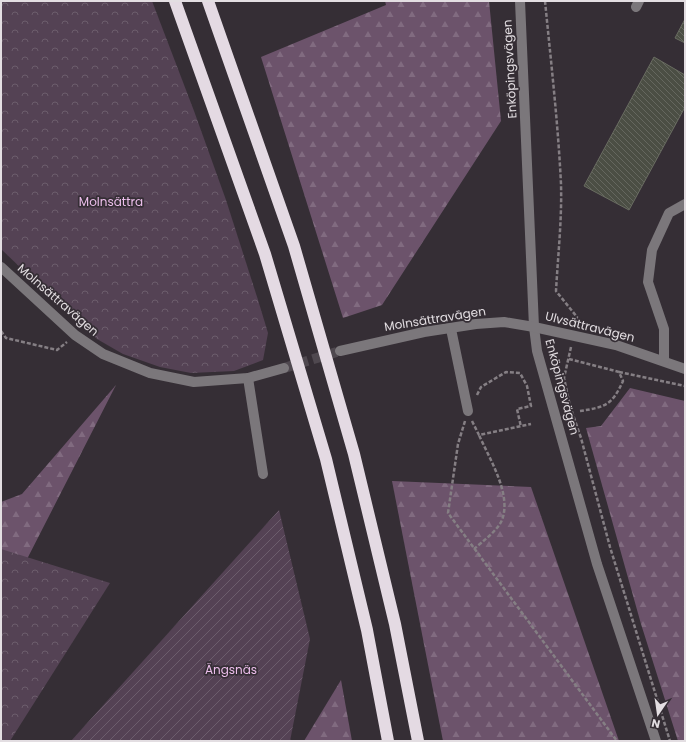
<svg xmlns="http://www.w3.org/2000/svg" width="686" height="742" font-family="Poppins,sans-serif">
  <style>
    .forest { fill: url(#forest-firs) }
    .park { fill: url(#park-crowns) }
    .garden { fill: url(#garden-furrows) }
    .building { fill: url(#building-back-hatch); stroke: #696c61 }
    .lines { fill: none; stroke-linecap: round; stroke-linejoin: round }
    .minor-tunnel { stroke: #4f484f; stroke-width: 10; stroke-dasharray: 10 5; stroke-linecap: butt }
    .path { stroke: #857f84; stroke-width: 2.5; stroke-dasharray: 4 2; stroke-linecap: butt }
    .minor { stroke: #7b777b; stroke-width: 10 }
    .highway { stroke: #e4dae3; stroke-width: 12 }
    .labels { text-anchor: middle; stroke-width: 3.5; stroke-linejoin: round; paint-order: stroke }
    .street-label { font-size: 12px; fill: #e3dee2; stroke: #352e35 }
    .park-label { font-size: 12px; fill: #edbfec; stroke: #352e35 }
  </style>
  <defs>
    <pattern id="forest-firs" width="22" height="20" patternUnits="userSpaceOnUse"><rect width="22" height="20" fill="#6c536b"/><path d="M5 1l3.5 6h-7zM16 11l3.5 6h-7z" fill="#816b80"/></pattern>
    <pattern id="park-crowns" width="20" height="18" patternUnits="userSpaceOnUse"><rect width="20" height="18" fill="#544254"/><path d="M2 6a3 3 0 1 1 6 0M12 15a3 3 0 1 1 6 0" fill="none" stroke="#6c5d6c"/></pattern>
    <pattern id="garden-furrows" width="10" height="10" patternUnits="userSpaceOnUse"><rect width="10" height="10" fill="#544254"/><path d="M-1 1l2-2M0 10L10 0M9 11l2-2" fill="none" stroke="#6c5d6c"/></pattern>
    <pattern id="building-back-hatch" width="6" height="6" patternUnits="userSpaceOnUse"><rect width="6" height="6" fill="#4b4e44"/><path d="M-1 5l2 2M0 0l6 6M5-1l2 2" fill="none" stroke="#65675f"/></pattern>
  </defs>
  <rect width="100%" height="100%" fill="#352e35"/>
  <g class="forest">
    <path d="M385 1H489L501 121 382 305 343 318 261 57 386 5Z"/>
    <path d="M116 385 1 610V502L22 494Z"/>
    <path d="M630 388 685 401V741H678L641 624 586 428 601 426Z"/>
    <path d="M392 481 531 487 619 741H443Z"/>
    <path d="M341 680 352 741H304Z"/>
  </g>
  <g class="park">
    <path d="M1 1H152L194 111 226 200 258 300 268 333 263 360 234 371 191 373 160 367 123 354 97 339 69 314 1 249Z"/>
    <path d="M1 549 110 583 10 741H1Z"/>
  </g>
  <path class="garden" d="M279 510 310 639 290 741H71Z"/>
  <g class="building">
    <path d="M685 19V43L675 38Z"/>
    <path d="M654 57 685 75V107L629 210 584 186Z"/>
  </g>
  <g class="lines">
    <path class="minor-tunnel" d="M284 368 340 351"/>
    <g class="path">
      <path d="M545 1C551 62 558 123 561 184 562 219 558 255 556 291L577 317 575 324"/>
      <path d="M1 331 6 338 57 350 67 342"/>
      <path d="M571 347 564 378 570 406 581 438 610 547 670 741"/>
      <path d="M569 359 619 372 623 381C612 405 606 407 580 411"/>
      <path d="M619 372 685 386"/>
      <path d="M477 395 481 387 506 372 520 373 527 386 531 406 517 409 521 427"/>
      <path d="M465 421 458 444 448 513 617 741"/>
      <path d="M472 421 479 435 531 424"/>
      <path d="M474 549C482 542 498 530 502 520 512 494 489 458 479 435"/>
    </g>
    <g class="minor">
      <path d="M520 1 534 327 537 351 597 564 656 741"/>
      <path d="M636 7 639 1"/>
      <path d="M1 267 75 335 103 354 150 373 194 382 248 378 284 368"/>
      <path d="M451 329 468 411"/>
      <path d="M340 351 424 332 476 324 504 322 534 327 616 345 685 369"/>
      <path d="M664 361V329L648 282 652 250 669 213 685 204"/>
      <path d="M248 378 263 474"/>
    </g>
    <g class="highway">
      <path d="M175 1 265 254 326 459 367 630 388 741"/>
      <path d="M208 1 294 246 354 454 395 624 418 741"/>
    </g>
  </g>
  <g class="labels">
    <g class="street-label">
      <text transform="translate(510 69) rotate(-93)" y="4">Enköpingsvägen</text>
      <text transform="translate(58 300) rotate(41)" y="4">Molnsättravägen</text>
      <text transform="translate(435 319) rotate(-9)" y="4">Molnsättravägen</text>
      <text transform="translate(590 327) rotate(14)" y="4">Ulvsättravägen</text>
      <text transform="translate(562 387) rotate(75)" y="4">Enköpingsvägen</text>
    </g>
    <g class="park-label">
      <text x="111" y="206">Molnsättra</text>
      <text x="231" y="674">Ängsnäs</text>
    </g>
  </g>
  <rect width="686" height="742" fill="none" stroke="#e3dee2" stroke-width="4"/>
  <g transform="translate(658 714) rotate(193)" stroke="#352e35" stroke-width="3" paint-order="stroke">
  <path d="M0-3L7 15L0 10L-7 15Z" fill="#e3dee2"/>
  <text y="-6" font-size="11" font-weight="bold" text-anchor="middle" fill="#e3dee2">N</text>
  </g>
</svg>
